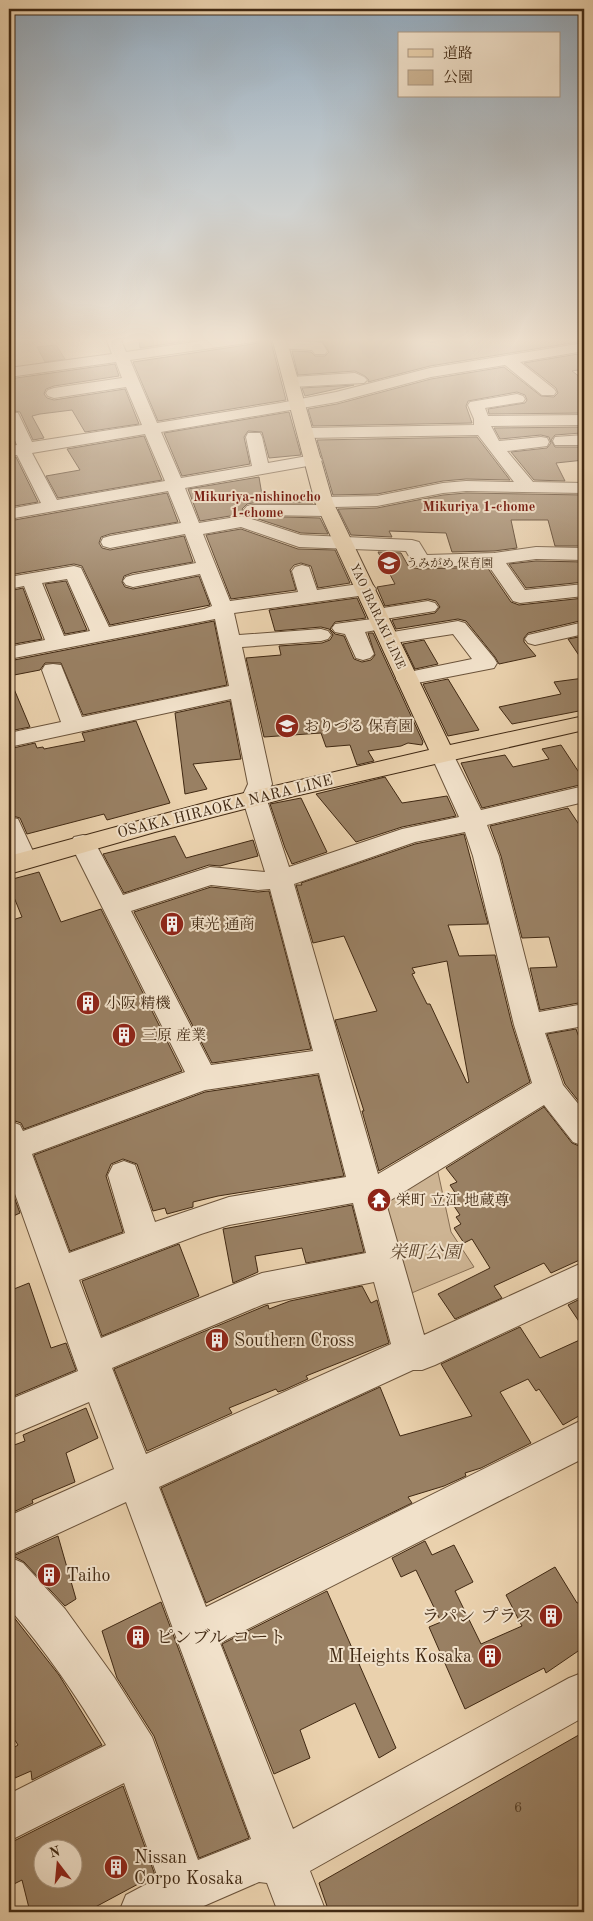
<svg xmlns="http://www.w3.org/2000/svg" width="593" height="1921" font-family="'Old Standard TT','Noto Serif JP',serif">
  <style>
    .green { fill: #cdb493; stroke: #876e53 }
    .water { fill: #b19879; stroke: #846c50 }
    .building { fill: #998063; stroke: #412913; fill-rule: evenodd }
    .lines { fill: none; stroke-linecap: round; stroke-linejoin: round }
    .minor-casing { stroke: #6b533a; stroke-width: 2 }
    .major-casing { stroke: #412913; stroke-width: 2 }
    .minor { fill: #f1e1ca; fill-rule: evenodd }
    .major { fill: #ead1ad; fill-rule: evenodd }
    .labels { text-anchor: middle; stroke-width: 4; stroke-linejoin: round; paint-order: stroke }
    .far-poi-label { font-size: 12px; fill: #412913; stroke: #f1e1ca; text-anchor: start }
    .far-street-label { font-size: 12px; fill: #412913; stroke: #f1e1ca }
    .far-neighbourhood-label { font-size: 14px; font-weight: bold; fill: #7a1f14; stroke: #f1e1ca }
    .poi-label { font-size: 15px; fill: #412913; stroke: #f1e1ca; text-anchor: start }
    .street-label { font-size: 15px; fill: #412913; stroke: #f1e1ca }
    .near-number-label { font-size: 15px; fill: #573f27 }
    .near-park-label { font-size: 18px; font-style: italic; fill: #5d452d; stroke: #f1e1ca }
    .near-poi-label { font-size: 18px; fill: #412913; stroke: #f1e1ca; text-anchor: start }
  </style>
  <rect width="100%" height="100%" fill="#ead1ad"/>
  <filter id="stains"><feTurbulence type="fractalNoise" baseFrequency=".004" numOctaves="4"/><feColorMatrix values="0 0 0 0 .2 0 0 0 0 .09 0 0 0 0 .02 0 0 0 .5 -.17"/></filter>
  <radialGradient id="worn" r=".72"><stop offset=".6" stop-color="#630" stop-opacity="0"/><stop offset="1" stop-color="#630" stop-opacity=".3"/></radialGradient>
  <path class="green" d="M436 1163 451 1232 474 1267 402 1297 376 1197Z"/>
  <path class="water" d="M56 345 65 359 45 362 37 347Z"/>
  <g class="building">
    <path d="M139 338H208L140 348Z"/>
    <path d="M270 338 286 400 158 421 133 362 253 344 258 343 261 339Z"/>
    <path d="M305 338H423L428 342H432L461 338H509L512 340 525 338H584V341L430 366 368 382 369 380 365 376 355 371 298 375 292 351 311 352 315 356H325L329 352 322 341 288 339Z"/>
    <path d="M584 353V369L572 371 584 380V413L489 414 488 409 525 403 527 400 525 395 517 392 468 401 466 406 472 423 313 426 308 409 337 404 431 379 504 367 541 396 554 397 558 393 556 388 524 363Z"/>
    <path d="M115 364 119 376 54 386 46 389 44 394 47 398 54 400 125 389 139 424 85 432 72 410 40 414 32 416 44 438 33 440 20 412 9 410V379Z"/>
    <path d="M354 385 305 396 302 388Z"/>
    <path d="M289 412 301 455 269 458 262 432 248 431 244 437 250 464 182 476 164 433Z"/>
    <path d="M584 427V432H580L581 433 555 435 551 440 555 447H584V460L556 463 565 481 534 480 511 452 547 448 551 443 549 437 541 435 500 439 494 428Z"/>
    <path d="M144 436 162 480 58 498 46 476 80 470 67 449Z"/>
    <path d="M477 437 510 480 466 479 443 481 377 494 333 495 317 440Z"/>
    <path d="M16 457 38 502 9 507V458Z"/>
    <path d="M259 477 262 495 312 498 313 503H253L247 504 242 509 246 515 242 514 200 521 188 489Z"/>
    <path d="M167 493 178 522 110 534 101 537 99 543 102 548 110 550 184 536 193 562 132 573 124 576 122 582 125 587 133 589 199 576 210 605 110 625 82 566 74 564 9 575V521Z"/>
    <path d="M466 493 584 495V546H555L548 520H511L517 548 494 551 452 552 446 533 389 531 392 537 351 535 338 509 377 508 443 495Z"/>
    <path d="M249 516 320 518 328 534 301 533Z"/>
    <path d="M241 529 298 549 335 550 350 583 318 588 311 566 301 563 294 565 290 570 296 590 231 599 206 535Z"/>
    <path d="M378 552 401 553 409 567 420 569 487 567 511 602 519 605 584 598V620L528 633 524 638V642L536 656 499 664 495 657 466 621 458 619 396 629 392 620 435 613 440 607 436 601 428 599 385 606 377 587 395 584Z"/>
    <path d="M536 561 584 562V582L526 588 509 564Z"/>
    <path d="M66 581 87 630 65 634 45 584Z"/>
    <path d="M23 588 42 639 9 645V591Z"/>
    <path d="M357 598 366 618 335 622 330 629 335 634 344 636 354 659 362 662 371 660 375 655 368 633H373L423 742 422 745 408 743 401 746 368 751 374 761 357 765 350 745 326 747 321 733 264 737 246 658 281 655 279 646 322 643 330 640 333 635 329 629 321 627 275 631 269 610Z"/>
    <path d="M214 621 227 685 83 715 61 663H45L40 670 9 676V661Z"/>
    <path d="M584 636V663L568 639Z"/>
    <path d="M424 640 438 664 415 669 403 644Z"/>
    <path d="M9 677 30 727 9 731Z"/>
    <path d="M584 678V710L512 724 499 707 561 694 554 682Z"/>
    <path d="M448 679 479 730 448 736 423 684Z"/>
    <path d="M230 701 241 759 193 764 207 789 185 794 175 713Z"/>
    <path d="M136 721 170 803 107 820 104 814 27 834 20 818 9 815V749L35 743 37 748 43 747 44 749 85 741 82 733Z"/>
    <path d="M561 745 584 780V784L482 808 461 763 505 755 513 767 549 759 542 749Z"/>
    <path d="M385 777 402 803 447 796 456 816 402 827 356 842 316 794Z"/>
    <path d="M301 798 327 852 292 864 285 848 270 804Z"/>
    <path d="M568 808 584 832V1002L540 1010 530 968 557 967 549 937 522 938 501 856 490 826Z"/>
    <path d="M464 834 488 924 448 925 459 956 495 955 512 1025 530 1082 379 1171 362 1111H364L335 1020 377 1011 344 936 313 943 296 885H302L301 883 415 844ZM447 961 469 1082 467 1083 430 1004H427L412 974 415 973 412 968Z"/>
    <path d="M175 836 186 858 253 840 258 856 220 866 209 865 124 893 103 854Z"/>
    <path d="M39 872 61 922 101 909 182 1071 24 1129 21 1123 9 1119V921L22 917 9 885V880Z"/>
    <path d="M211 887 258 892 269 891 311 1049 212 1063 134 912Z"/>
    <path d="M576 1029 584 1051V1108L565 1084 547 1034Z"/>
    <path d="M318 1075 344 1176 218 1196 193 1202V1207L167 1214 165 1208 153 1211 137 1164 123 1159 111 1164 106 1176 123 1232 70 1251 34 1155 205 1092Z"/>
    <path d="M544 1107 572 1143 579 1146 584 1152V1258L551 1273 544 1263 494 1286 502 1298 455 1319 438 1294 490 1268 472 1239 464 1243 454 1228 461 1224 456 1217 460 1215 450 1200 458 1197 450 1185 457 1182 446 1168Z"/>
    <path d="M9 1183 20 1213 9 1218Z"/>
    <path d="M352 1205 364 1252 306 1263 302 1248 255 1256 258 1272 233 1283 223 1229Z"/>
    <path d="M179 1244 199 1296 102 1336 82 1281Z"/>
    <path d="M29 1283 51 1348 66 1343 76 1370 9 1398V1291Z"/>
    <path d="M362 1286 371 1303 377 1300 389 1343 306 1376 308 1379 284 1390 278 1392 276 1389 229 1408 232 1413 147 1451 114 1369 265 1306 268 1305 269 1309 290 1301Z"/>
    <path d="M584 1297V1329L568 1305Z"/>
    <path d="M520 1327 540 1358 584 1338V1413L563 1425 539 1389 536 1391 528 1379 500 1392 531 1443 481 1468 465 1473 466 1476 444 1486 408 1497 412 1503 206 1603 161 1488 380 1387 400 1436 472 1416 441 1364Z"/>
    <path d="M86 1408 98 1438 66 1453 75 1482 32 1500 33 1503 9 1514V1447L25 1441 23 1435Z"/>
    <path d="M58 1536 76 1599 65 1606 24 1562 13 1556Z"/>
    <path d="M425 1541 432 1555 454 1545 473 1582 455 1591 481 1644 522 1626 506 1595 555 1567 577 1603 584 1601V1647L546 1673 544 1668 465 1709 429 1627 441 1622 416 1570 401 1577 392 1558Z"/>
    <path d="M327 1591 396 1748 379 1758 355 1703 300 1730 310 1758 274 1774 222 1644Z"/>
    <path d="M161 1602 249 1838 199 1858 154 1736 117 1678 102 1631Z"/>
    <path d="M9 1611 59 1675 102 1745 32 1780 31 1771 15 1778 10 1750 18 1745 9 1731Z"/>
    <path d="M584 1732V1912H329L319 1883Z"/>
    <path d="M123 1786 155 1875 86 1912H30L22 1880 12 1885 9 1869 10 1843ZM42 1848H72V1878H42Z"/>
  </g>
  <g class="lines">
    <g class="minor-casing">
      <g id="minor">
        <path d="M106 338H120L126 352 222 338H260L258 341 253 342 130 360 157 423 280 403 336 392 430 368 584 343V351L520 362 554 389 556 392 554 395H542L505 365 431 377 337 402 161 432 181 478 252 466 246 437 248 433H260L262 437 268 463 313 455 319 456 322 460 319 464 313 465 185 488 199 523 242 516 301 535 412 540 419 542 427 555 494 553 536 547 584 548V560L536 559 506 563 525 590 584 584V596L520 603 513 601 488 565 421 567 414 565 406 551 299 547 241 527 203 534 230 601 298 592 292 571 295 567 302 565 309 567 317 590 366 583 373 585 376 589 373 593 366 595 234 613 239 635 321 629 328 631 331 635 328 639 321 641 242 647 272 784 266 797 289 867 402 829 459 817 430 753 434 748 442 746 450 748 481 810 584 786V802L487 825 499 856 539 1012 584 1004V1026L545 1033 563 1085 584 1111V1146L573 1142 544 1105 386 1203 424 1335 584 1262V1295L435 1365 422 1370H413L159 1487 206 1607 584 1419V1458L220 1643 293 1829 569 1678 584 1672V1717L310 1871 326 1912H278L267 1883 259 1882 190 1912H119L126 1895 158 1878 124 1783 9 1841V1794L106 1745C77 1696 45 1650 9 1608V1557L23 1563 65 1609 114 1677 152 1737 198 1860 251 1839 126 1502 9 1556V1516L114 1469 89 1402 9 1436V1400L78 1371 9 1177V1121L20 1125 23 1131 185 1072 70 843 74 837 83 835 92 837 123 895 210 867 265 872 242 797 248 784 231 699 9 747V733L61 722 42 670 45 665 53 664 61 665 82 717 229 686 215 619 9 659V647L45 640 24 586 9 589V577L74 566 81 568 109 627 204 609 212 606 200 574 133 587 126 585 123 581 126 577 133 575 196 563 185 534 110 548 103 546 101 542 103 538 110 536 181 523 168 491 9 519V509L41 503 17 455 9 456V446L17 445 9 427V412L18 413 32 442 142 425 126 387 54 398 48 396 46 393 48 390 54 388 122 378 116 362 9 377V368L112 354ZM145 434 165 481 57 500 32 453ZM67 579 90 631 64 636 42 583ZM465 832 473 856 514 1025 532 1083 378 1174 294 884 415 842ZM211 885 258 890 270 889 313 1051 211 1065 131 911ZM319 1073 346 1177 229 1197 155 1222 135 1165 124 1161 113 1165 108 1175 125 1233 69 1253 32 1154 205 1090ZM353 1203 366 1253 262 1273 101 1338 79 1280 201 1234 229 1225ZM374 1282 391 1344 146 1454 112 1368 264 1304Z"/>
        <path d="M281 341 317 342 322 343 327 351 325 354H315L312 350 276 348 274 345 276 342Z"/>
        <path d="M355 373 364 377 367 380 364 383 292 387 287 385 284 382 287 379 292 377Z"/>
        <path d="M517 394 523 396 525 399 523 402 485 408 488 416 584 415V425L491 426 499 441 541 437 547 438 549 442 547 446 507 451 533 482 584 483V493L466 491 443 493 377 506 334 507 337 511 334 515 328 516 253 515 247 514 244 510 247 506 253 505H317L315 502 318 498 324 497 377 496 443 483 466 481 514 482 478 435 306 438 300 436 298 433 300 430 306 428 474 425V419L468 405 470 402Z"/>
        <path d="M584 435V445H555L553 441 555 437Z"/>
        <path d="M428 601 435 603 438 607 435 611 385 619 391 624 388 628 365 632 374 654 370 658 363 660 356 658 345 634 335 632 332 628 335 624 372 619 367 614 370 610Z"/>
        <path d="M458 621 465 623 494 658 497 663 494 668 407 685 399 684 396 679 399 674 472 659 453 634 388 644 381 642 378 638 381 634Z"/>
        <path d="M584 622V634L535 645 528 643 525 639 528 635Z"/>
        <path d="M9 817 18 819 37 860 33 866 24 869 15 866C6 852 8 833 9 817Z"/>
      </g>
    </g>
    <g class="major-casing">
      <path id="major" d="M272 338H286L333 502 450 745 584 716V730L295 796 155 832 9 874V856L223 798 429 750 315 502Z"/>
    </g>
    <use href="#minor" class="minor"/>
    <use href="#major" class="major"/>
  </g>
  <linearGradient id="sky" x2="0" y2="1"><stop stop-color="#92a9bc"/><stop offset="0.56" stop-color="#f6eada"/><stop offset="1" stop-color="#f6eada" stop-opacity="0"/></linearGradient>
  <rect width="593" height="607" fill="url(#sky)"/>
  <defs>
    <g id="school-disc" transform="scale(1.25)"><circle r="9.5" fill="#8f2418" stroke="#f1e1ca"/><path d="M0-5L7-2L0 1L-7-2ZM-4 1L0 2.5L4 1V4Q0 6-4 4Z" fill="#fff"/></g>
    <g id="building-disc" transform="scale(1.25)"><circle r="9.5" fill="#8f2418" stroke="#f1e1ca"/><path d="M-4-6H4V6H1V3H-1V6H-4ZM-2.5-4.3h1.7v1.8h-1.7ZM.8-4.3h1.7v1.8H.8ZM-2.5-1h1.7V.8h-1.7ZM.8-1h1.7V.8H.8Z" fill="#fff"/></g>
    <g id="temple-disc" transform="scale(1.25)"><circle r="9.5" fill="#8f2418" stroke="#f1e1ca"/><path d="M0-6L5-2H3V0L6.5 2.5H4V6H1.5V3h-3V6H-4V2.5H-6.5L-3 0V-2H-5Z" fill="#fff"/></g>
  </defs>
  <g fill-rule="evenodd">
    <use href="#school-disc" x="389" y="563"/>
    <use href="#school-disc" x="287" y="726"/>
    <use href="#building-disc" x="172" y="924"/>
    <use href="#building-disc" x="88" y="1003"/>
    <use href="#building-disc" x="124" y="1035"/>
    <use href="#temple-disc" x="379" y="1200"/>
    <use href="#building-disc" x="217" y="1340"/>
    <use href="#building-disc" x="49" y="1575"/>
    <use href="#building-disc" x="551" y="1616"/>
    <use href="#building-disc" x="138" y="1637"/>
    <use href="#building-disc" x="490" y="1656"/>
    <use href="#building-disc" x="116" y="1867"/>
  </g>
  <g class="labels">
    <g class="far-poi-label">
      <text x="406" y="567">うみがめ 保育園</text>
    </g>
    <g class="far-street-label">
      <text transform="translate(378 616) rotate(65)" y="4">YAO IBARAKI LINE</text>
    </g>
    <g class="far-neighbourhood-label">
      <text x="257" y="501">Mikuriya-nishinocho<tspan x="257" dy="16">1-chome</tspan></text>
      <text x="479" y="511">Mikuriya 1-chome</text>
    </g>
    <g class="poi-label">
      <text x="304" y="731">おりづる 保育園</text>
      <text x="190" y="929">東光 通商</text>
      <text x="106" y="1008">小阪 精機</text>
      <text x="142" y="1040">三原 産業</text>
      <text x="396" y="1205">栄町 立江 地蔵尊</text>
    </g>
    <g class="street-label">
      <text transform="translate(225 806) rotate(-14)" y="5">OSAKA HIRAOKA NARA LINE</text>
    </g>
    <g class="near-number-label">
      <text x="518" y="1812">6</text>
    </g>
    <g class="near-park-label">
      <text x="425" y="1258">栄町公園</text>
    </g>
    <g class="near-poi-label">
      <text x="234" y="1346">Southern Cross</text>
      <text x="66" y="1581">Taiho</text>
      <text x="534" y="1622" text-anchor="end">ラパン プラス</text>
      <text x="156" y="1643">ピンブル コート</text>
      <text x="472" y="1662" text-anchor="end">M Heights Kosaka</text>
      <text x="134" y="1863">Nissan<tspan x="134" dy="21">Corpo Kosaka</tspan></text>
    </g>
  </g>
  <rect width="593" height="1921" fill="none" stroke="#ead1ad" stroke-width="30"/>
  <rect x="10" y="10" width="573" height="1901" fill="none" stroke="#412913" stroke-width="2.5"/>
  <rect x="15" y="15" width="563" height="1891" fill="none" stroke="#412913"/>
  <rect x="398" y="32" width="162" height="65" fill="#f1e1ca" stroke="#ab9781"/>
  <rect x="408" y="49" width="25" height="8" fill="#ead1ad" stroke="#ab9781"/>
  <text x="443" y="58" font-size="15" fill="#412913">道路</text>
  <rect x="408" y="70" width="25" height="15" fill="#cdb493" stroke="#ab9781"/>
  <text x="443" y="82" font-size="15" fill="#412913">公園</text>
  <g transform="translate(58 1864) rotate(344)"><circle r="24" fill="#f1e1ca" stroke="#ab9781"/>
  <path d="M0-4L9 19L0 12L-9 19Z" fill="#8f2418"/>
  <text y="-8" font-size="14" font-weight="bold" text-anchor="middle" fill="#412913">N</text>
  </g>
  <rect width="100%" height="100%" filter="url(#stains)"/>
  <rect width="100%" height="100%" fill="url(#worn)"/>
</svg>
